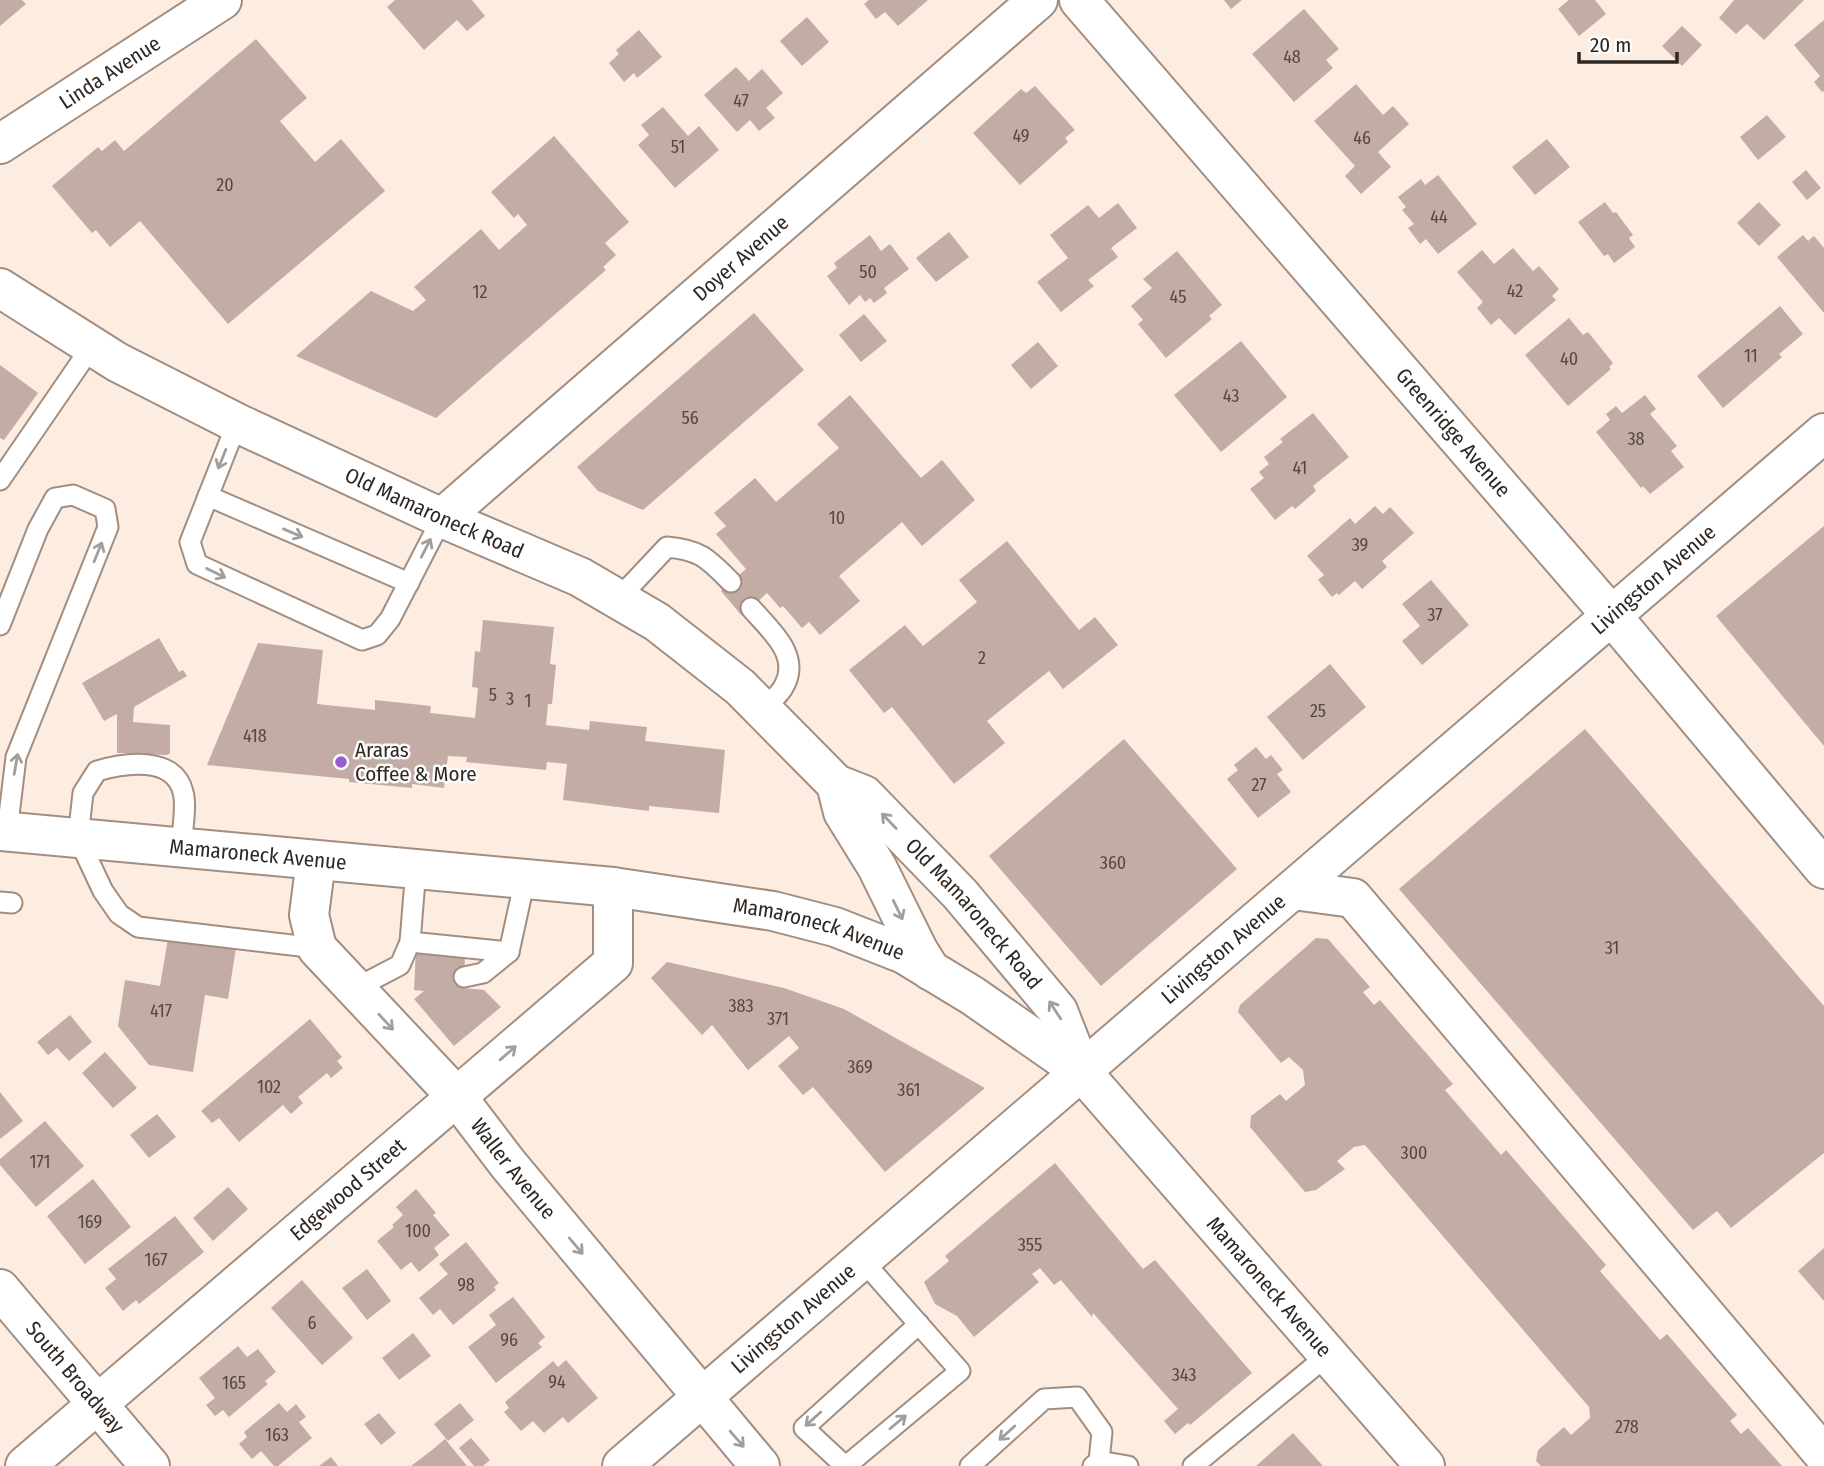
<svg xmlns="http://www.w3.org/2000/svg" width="1824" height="1466" font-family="'Fira Sans Condensed',sans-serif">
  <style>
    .building { fill: #c4aca6 }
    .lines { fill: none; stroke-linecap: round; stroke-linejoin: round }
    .service-casing { stroke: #a18e81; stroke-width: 23 }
    .minor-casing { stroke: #a18e81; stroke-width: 42 }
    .tertiary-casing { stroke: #a18e81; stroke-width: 42 }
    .secondary-casing { stroke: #a18e81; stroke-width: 42 }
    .service { stroke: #fff; stroke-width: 19 }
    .minor { stroke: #fff; stroke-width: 38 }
    .tertiary { stroke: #fff; stroke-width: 38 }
    .secondary { stroke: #fff; stroke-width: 38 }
    .oneway { stroke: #a19e9c }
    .poi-dot { fill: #995bd2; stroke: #fcfcfc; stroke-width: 2.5 }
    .labels { text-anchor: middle; stroke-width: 5; stroke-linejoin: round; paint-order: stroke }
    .number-label { font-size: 18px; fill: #544843 }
    .street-label { font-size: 21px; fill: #2e2722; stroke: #fcfcfc }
    .poi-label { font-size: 21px; fill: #2e2722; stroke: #fcfcfc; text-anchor: start }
  </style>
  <rect width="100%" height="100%" fill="#fdece0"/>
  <g class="building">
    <path d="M0 0H22L26 4 0 26Z"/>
    <path d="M395 0H472L485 16 467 31 457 20 424 50 387 7Z"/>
    <path d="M869 0H928L898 26 885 12 876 19 864 4Z"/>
    <path d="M1224 0H1242L1231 9Z"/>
    <path d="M1569 0H1595L1606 14 1579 36 1558 9Z"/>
    <path d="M1734 0H1804L1764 40 1747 24 1736 34 1719 18Z"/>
    <path d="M1304 9 1339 49 1326 60 1333 68 1294 102 1252 54Z"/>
    <path d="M807 17 829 42 802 66 780 41Z"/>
    <path d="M1824 20V91L1822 92 1814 82 1820 76 1794 45Z"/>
    <path d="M1682 26 1702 45 1682 66 1662 46Z"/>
    <path d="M639 30 662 57 637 78 634 73 624 82 609 63 619 54 616 50Z"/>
    <path d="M256 39 307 98 280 121 315 162 341 139 385 191 228 324 140 221 110 247 96 230 92 233 52 186 98 147 102 151 115 140 124 151Z"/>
    <path d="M736 67 749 81 762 69 783 93 766 108 775 118 759 131 750 120 737 132 704 95Z"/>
    <path d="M1356 84 1383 115 1393 106 1409 124 1378 152 1391 167 1361 194 1345 176 1355 166 1314 121Z"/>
    <path d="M1035 86 1075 130 1065 138 1068 142 1020 185 973 133 1021 89 1026 93Z"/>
    <path d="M663 107 688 136 699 126 719 150 675 188 638 145 649 135 641 125Z"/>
    <path d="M1767 115 1786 137 1758 160 1740 137Z"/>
    <path d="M554 136 629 222 605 243 616 255 603 267 606 270 436 418 296 356 371 291 413 311 426 300 414 287 481 229 499 250 527 225 518 214 514 218 491 192Z"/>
    <path d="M1547 139 1570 167 1535 195 1512 167Z"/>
    <path d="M1806 170 1821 188 1807 200 1792 182Z"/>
    <path d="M1438 175 1477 224 1438 254 1426 239 1420 244 1408 228 1414 224 1402 210 1406 207 1398 197 1421 179 1425 185Z"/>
    <path d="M1605 202 1613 213 1616 212 1633 235 1629 238 1635 247 1614 263 1608 254 1604 256 1578 222Z"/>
    <path d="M1759 202 1781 225 1759 246 1737 223Z"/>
    <path d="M1118 203 1137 228 1111 248 1118 257 1088 280 1094 286 1061 312 1037 282 1068 258 1050 235 1088 205 1099 218Z"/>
    <path d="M949 232 969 257 936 282 916 258Z"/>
    <path d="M870 235 881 251 890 244 909 269 884 288 887 293 874 303 870 298 865 302 860 295 849 305 827 276 837 268 834 263Z"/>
    <path d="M1803 235 1808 241 1814 236 1824 248V313L1777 257Z"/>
    <path d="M1513 248 1533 271 1539 266 1559 289 1552 296 1556 300 1515 335 1499 318 1491 325 1477 308 1483 302 1457 272 1482 250 1494 264Z"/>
    <path d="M1177 251 1222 305 1209 316 1212 319 1166 358 1138 324 1143 320 1131 306 1152 288 1143 279Z"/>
    <path d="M1780 306 1803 334 1779 354 1782 357 1723 408 1697 376Z"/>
    <path d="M754 313 804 370 643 510 598 491 577 467Z"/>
    <path d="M864 314 887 341 861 362 839 335Z"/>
    <path d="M1569 318 1583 335 1588 332 1613 363 1609 367 1611 369 1568 406 1525 355Z"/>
    <path d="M1241 341 1287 397 1221 452 1174 395Z"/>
    <path d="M1038 342 1058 366 1031 389 1011 365Z"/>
    <path d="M0 365 38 393 4 440 0 438Z"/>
    <path d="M850 395 921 478 942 460 975 500 922 546 902 522 839 576 860 601 820 635 809 622 802 628 783 606 780 608 767 593 742 616 721 591 746 569 716 534 726 526 714 513 755 478 776 502 839 448 817 424Z"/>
    <path d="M1645 395 1656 409 1650 414 1677 446 1671 451 1684 467 1650 494 1643 486 1641 488 1596 432 1610 420 1606 414 1616 406 1622 413Z"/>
    <path d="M1313 413 1349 457 1313 486 1316 491 1295 509 1292 506 1275 520 1250 489 1264 478 1259 472 1269 464 1264 457 1283 442 1280 439Z"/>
    <path d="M1375 506 1383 514 1390 507 1414 533 1382 561 1387 567 1362 589 1355 581 1339 595 1337 593 1332 597 1318 580 1324 575 1307 556 1350 518 1355 524Z"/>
    <path d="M1824 526V746L1716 616Z"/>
    <path d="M1007 541 1079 630 1095 617 1118 645 1063 689 1049 671 987 721 1005 743 954 784 892 707 884 713 849 670 905 625 923 646 977 602 959 580Z"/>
    <path d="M1431 580 1469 625 1422 665 1402 641 1420 626 1402 604Z"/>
    <path d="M483 620 554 627 550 664 556 665 552 704H548L546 725 589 730 590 721 647 727 645 741 725 750 719 813 649 806V811L563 800 567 764 547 762 546 770 466 762 467 757 448 756 444 788 412 784V788L349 782V779L207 765 258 643 323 650 317 704 375 710V700L431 706 430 713 475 718 478 688 472 687 475 651 480 652Z"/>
    <path d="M159 638 179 672 183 670 187 676 134 707 133 722 170 725V753L167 755 117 753V714L104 721 82 683Z"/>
    <path d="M1330 664 1366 707 1303 760 1267 717Z"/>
    <path d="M1585 729 1824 1006V1153L1731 1228 1717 1211 1693 1230 1399 889Z"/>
    <path d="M1124 739 1237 869 1101 986 989 856Z"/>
    <path d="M1256 747 1266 759 1271 755 1283 770 1277 774 1291 792 1258 818 1227 779 1238 770 1234 765Z"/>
    <path d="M168 938 236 948 228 999 205 995 193 1072 149 1065 118 1026 125 980 160 986Z"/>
    <path d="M1316 938 1328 939 1370 987 1363 992 1374 1005 1380 1000 1453 1084 1445 1090 1501 1155 1506 1150 1606 1265 1600 1271 1660 1340 1667 1334 1737 1415 1730 1421 1741 1434 1748 1428 1782 1466H1541L1536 1461 1538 1450 1564 1427 1571 1435 1590 1418 1589 1407 1365 1145 1354 1147 1337 1161 1345 1169 1316 1190 1305 1192 1250 1127 1251 1116 1280 1094 1286 1101 1305 1085 1303 1070 1289 1057 1281 1063 1238 1012 1240 1005Z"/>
    <path d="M416 950 465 953 464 988 484 990 501 1007 454 1046 414 999 424 991 414 990Z"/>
    <path d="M667 962 784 988 844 1009 985 1088 885 1172 813 1087 803 1095 778 1066 799 1048 789 1036 748 1070 712 1025 702 1035 651 978Z"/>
    <path d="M70 1015 92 1042 69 1061 57 1048 48 1055 37 1042Z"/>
    <path d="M310 1019 342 1057 337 1061 343 1068 331 1078 327 1073 298 1097 303 1103 291 1114 283 1105 239 1142 219 1118 212 1123 201 1111Z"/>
    <path d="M105 1052 137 1088 113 1108 82 1073Z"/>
    <path d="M0 1092 23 1121 0 1139Z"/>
    <path d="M157 1114 176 1137 149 1158 130 1135Z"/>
    <path d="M45 1121 84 1166 36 1207 0 1165V1159Z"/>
    <path d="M1055 1163 1143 1269 1155 1260 1252 1373 1190 1425 1188 1423 1175 1434 1164 1421 1178 1409 1093 1313 1092 1317 1061 1280 1054 1285 1040 1268 1032 1274 1039 1282 974 1337 957 1316 935 1304 924 1282 949 1261 945 1256Z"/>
    <path d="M93 1179 131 1227 85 1264 47 1216Z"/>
    <path d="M228 1187 248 1209 213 1241 193 1218Z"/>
    <path d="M416 1189 436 1213 433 1215 450 1235 434 1248 439 1255 419 1272 411 1262 401 1270 377 1241 394 1227 392 1225 403 1215 396 1207Z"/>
    <path d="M175 1216 204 1252 139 1304 136 1300 123 1311 105 1288 116 1279 108 1269Z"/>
    <path d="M466 1242 499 1283 494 1287 496 1290 453 1325 440 1309 433 1315 419 1298 448 1274 439 1264Z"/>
    <path d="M1824 1248V1301L1798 1271Z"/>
    <path d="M367 1269 391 1301 367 1320 342 1288Z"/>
    <path d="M302 1280 353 1338 322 1365 271 1308Z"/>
    <path d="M513 1297 545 1337 538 1343 542 1347 496 1383 468 1347 496 1325 489 1315Z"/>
    <path d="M413 1333 431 1356 399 1380 382 1358Z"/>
    <path d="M238 1346 247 1357 258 1349 276 1372 265 1381 268 1384 229 1417 223 1410 215 1416 206 1405 215 1398 199 1378Z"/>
    <path d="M566 1360 598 1398 568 1423 563 1417 544 1433 533 1421 521 1431 504 1412 509 1408 505 1402 553 1361 558 1367Z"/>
    <path d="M279 1403 287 1412 296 1404 306 1417 299 1422 312 1438 278 1466H274L261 1451 252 1459 239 1444 247 1437 244 1432Z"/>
    <path d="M460 1403 474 1420 448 1441 434 1424Z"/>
    <path d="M379 1413 396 1433 381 1445 364 1424Z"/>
    <path d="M1293 1433 1323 1466H1256Z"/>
    <path d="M471 1438 490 1460 483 1466H474L459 1448Z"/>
    <path d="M445 1439 467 1466H411L432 1450Z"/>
    <path d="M331 1457 338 1466H319Z"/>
  </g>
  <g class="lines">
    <g class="service-casing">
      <g id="service">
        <path d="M237 423 190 542 197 564 362 640 377 635 390 619 442 518"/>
        <path d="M0 480 92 346"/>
        <path d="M208 496 409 583"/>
        <path d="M618 599 667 547C701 550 708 559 731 582"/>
        <path d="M751 608C769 629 800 654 785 684 781 694 770 702 763 709"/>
        <path d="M0 625 38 529 55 498 73 495 105 509 108 527 16 757 7 832"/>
        <path d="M181 847C182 833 187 805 183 792 174 755 124 763 97 771L83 793 78 838 103 891 119 914 138 927 317 948"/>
        <path d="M416 868 410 942 509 952"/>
        <path d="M0 902 12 903"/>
        <path d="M464 977 483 973 509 952 525 879"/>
        <path d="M354 989 400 965 410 942"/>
        <path d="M1099 1461 1128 1466"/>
        <path d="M845 1466 804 1428 919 1324"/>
        <path d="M846 1466 960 1371 863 1261"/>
        <path d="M970 1466 1044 1399 1077 1397 1102 1432 1099 1461 1093 1466"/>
        <path d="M1193 1466 1328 1355"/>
      </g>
    </g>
    <g class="minor-casing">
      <g id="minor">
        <path id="s1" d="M0 144 222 0"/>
        <path id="s2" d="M442 518 1038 0"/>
        <path d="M1293 890 1353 898 1824 1455"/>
        <path id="s3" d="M25 1466 613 963V887"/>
      </g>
    </g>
    <g class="tertiary-casing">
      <g id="tertiary">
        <path id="s4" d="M1079 0 1611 615 1824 869"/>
        <path id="s5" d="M316 860 309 915 317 948 457 1097 508 1164 760 1466"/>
        <path id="s6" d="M0 1289 150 1466"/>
        <path id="s7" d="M622 1466 1824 433"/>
      </g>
    </g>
    <g class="secondary-casing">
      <g id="secondary">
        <path id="s8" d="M0 288 117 362 237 423 442 518 580 577 657 622 740 687 836 784 864 795 960 894 1058 1011 1082 1072"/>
        <path d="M836 784 843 812 877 867 918 950 931 971"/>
        <path id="s9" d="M0 831 613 887 773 911 835 927 904 954 973 996 1082 1072 1425 1466"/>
      </g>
    </g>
    <use href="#service" class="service"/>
    <use href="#minor" class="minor"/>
    <use href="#tertiary" class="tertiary"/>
    <use href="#secondary" class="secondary"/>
  </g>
  <defs><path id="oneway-shaft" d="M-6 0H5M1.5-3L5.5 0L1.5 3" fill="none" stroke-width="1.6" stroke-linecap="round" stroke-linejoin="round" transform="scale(1.75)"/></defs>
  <g class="oneway">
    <use href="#oneway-shaft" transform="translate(222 459) rotate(112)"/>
    <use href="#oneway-shaft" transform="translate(293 533) rotate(23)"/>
    <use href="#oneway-shaft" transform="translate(426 548) rotate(-63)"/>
    <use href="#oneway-shaft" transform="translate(98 552) rotate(-68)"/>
    <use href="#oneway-shaft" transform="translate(216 573) rotate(26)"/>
    <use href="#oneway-shaft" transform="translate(16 764) rotate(-80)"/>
    <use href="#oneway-shaft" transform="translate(889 821) rotate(-134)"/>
    <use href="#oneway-shaft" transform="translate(898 910) rotate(64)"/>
    <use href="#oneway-shaft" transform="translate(1055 1010) rotate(-123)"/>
    <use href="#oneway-shaft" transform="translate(386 1022) rotate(47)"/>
    <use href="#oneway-shaft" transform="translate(508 1053) rotate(-41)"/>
    <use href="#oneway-shaft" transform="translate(576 1246) rotate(50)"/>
    <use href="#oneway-shaft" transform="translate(813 1419) rotate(138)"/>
    <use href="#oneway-shaft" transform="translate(898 1422) rotate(-40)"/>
    <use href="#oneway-shaft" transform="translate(1007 1433) rotate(138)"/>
    <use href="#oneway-shaft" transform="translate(737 1439) rotate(49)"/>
  </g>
  <circle class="poi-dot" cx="341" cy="762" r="7"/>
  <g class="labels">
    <g class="number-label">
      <text x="1292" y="63">48</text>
      <text x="741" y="107">47</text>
      <text x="1021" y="142">49</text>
      <text x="1362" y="144">46</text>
      <text x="678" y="153">51</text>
      <text x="225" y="191">20</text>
      <text x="1439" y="223">44</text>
      <text x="868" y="278">50</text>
      <text x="1515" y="297">42</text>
      <text x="480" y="298">12</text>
      <text x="1178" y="303">45</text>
      <text x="1751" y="362">11</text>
      <text x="1569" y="365">40</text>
      <text x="1231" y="402">43</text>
      <text x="690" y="424">56</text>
      <text x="1636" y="445">38</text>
      <text x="1300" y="474">41</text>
      <text x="837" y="524">10</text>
      <text x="1360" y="551">39</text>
      <text x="1435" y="621">37</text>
      <text x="982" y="664">2</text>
      <text x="493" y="701">5</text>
      <text x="510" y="705">3</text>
      <text x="528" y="707">1</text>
      <text x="1318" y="717">25</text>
      <text x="255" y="742">418</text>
      <text x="1259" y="791">27</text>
      <text x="1113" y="869">360</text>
      <text x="1612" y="954">31</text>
      <text x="741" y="1012">383</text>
      <text x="161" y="1017">417</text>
      <text x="778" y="1025">371</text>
      <text x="860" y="1073">369</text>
      <text x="269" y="1093">102</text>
      <text x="909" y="1096">361</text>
      <text x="1414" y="1159">300</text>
      <text x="40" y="1168">171</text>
      <text x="90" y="1228">169</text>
      <text x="418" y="1237">100</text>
      <text x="1030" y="1251">355</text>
      <text x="156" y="1266">167</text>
      <text x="466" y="1291">98</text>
      <text x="312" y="1329">6</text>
      <text x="509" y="1346">96</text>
      <text x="1184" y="1381">343</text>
      <text x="557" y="1388">94</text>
      <text x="234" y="1389">165</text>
      <text x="1627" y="1433">278</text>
      <text x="277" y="1441">163</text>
    </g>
    <g class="street-label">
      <text dy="7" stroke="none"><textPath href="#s1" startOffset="131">Linda Avenue</textPath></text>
      <text dy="7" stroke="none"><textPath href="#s2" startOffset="396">Doyer Avenue</textPath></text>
      <text dy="7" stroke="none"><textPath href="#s4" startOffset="572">Greenridge Avenue</textPath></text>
      <text dy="7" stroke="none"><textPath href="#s8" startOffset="490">Old Mamaroneck Road</textPath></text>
      <text dy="7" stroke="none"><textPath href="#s7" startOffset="1360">Livingston Avenue</textPath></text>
      <text dy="7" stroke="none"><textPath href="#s9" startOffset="259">Mamaroneck Avenue</textPath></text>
      <text dy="7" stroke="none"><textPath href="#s8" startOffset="1172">Old Mamaroneck Road</textPath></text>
      <text dy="7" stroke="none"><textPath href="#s9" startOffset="826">Mamaroneck Avenue</textPath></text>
      <text dy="7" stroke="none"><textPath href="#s7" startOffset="793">Livingston Avenue</textPath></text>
      <text dy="7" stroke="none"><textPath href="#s5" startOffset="385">Waller Avenue</textPath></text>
      <text dy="7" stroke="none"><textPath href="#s3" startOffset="425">Edgewood Street</textPath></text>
      <text dy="7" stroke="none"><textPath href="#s9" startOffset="1414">Mamaroneck Avenue</textPath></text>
      <text dy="7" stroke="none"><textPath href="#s7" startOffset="226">Livingston Avenue</textPath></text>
      <text dy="7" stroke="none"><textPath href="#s6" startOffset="116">South Broadway</textPath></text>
    </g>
    <g class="poi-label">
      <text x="355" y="757">Araras<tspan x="355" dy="24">Coffee &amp; More</tspan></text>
    </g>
  </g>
  <path d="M1579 52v10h98v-10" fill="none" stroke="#2e2722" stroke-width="3.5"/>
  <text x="1590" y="52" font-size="21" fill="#2e2722" stroke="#fcfcfc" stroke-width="5" paint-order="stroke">20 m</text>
</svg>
